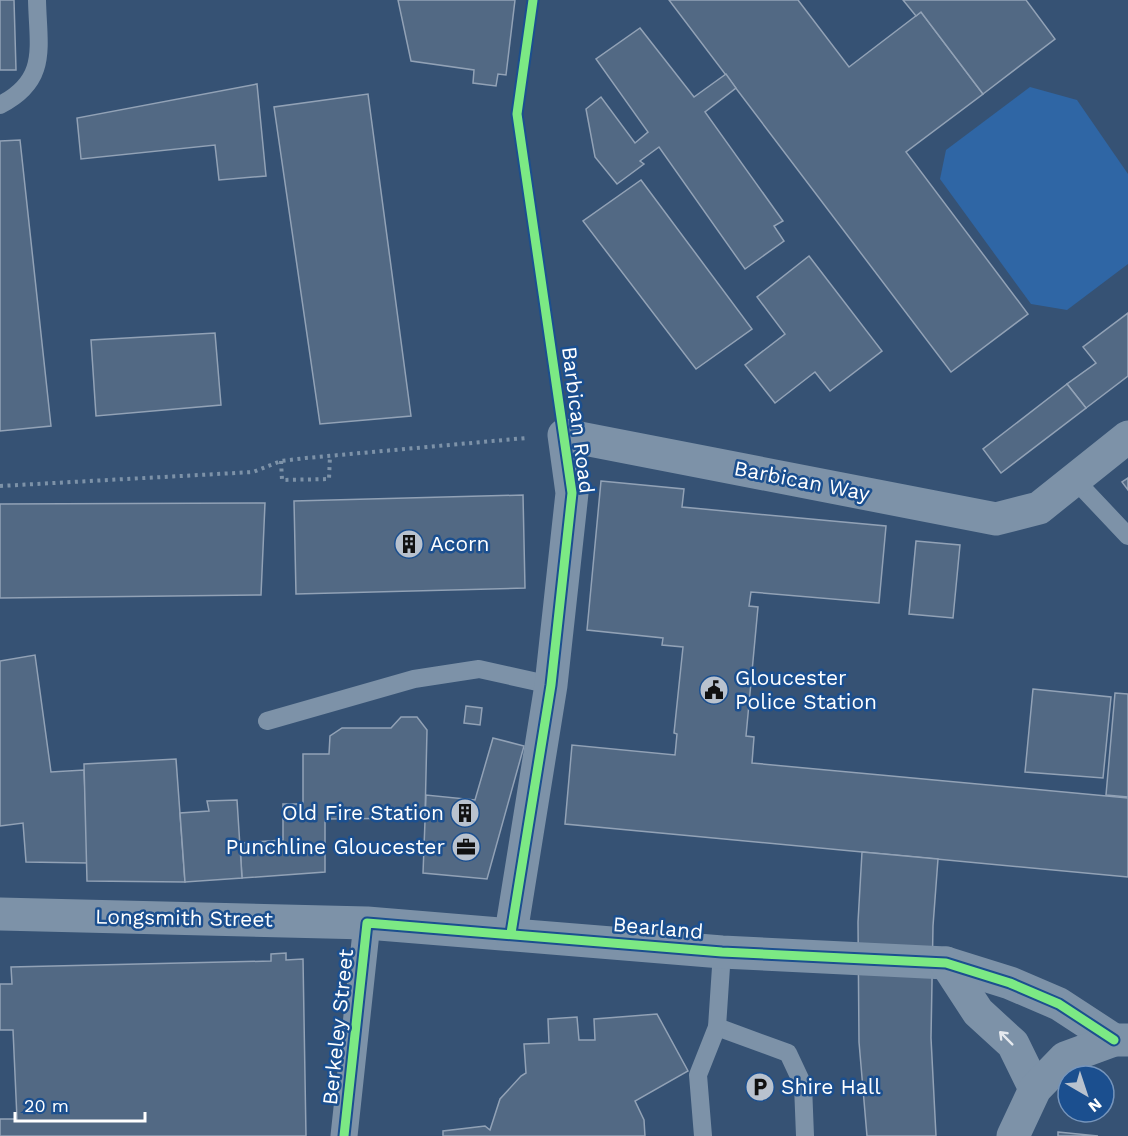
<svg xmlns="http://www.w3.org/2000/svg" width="1128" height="1136" font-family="'Work Sans',sans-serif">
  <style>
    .green { fill: #2f66a5 }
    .building { fill: #526984; stroke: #92a2b6; stroke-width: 1.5 }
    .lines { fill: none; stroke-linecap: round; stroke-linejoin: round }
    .path { stroke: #7d92a8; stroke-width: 4; stroke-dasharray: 3 4.5; stroke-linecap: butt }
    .service { stroke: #7d92a8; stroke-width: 18 }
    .pedestrian { stroke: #7d92a8; stroke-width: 27 }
    .minor { stroke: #7d92a8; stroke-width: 33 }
    .cycleway-casing { stroke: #1b4f8f; stroke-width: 13 }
    .cycleway { stroke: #7ce984; stroke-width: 9 }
    .oneway { stroke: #e5e9ee }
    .labels { text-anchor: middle; stroke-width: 5; stroke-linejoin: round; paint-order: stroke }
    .street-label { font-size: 21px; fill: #fff; stroke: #1b4f8f }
    .poi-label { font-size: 21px; fill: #fff; stroke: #1b4f8f; text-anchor: start }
  </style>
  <rect width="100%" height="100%" fill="#365274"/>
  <path class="green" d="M1030 87 1077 100 1128 174V264L1067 310 1031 304 940 179 946 150Z"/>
  <g class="building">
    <path d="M0 0H14L16 70H0Z"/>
    <path d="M398 0H515L506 75 498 74 496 86 473 83 474 70 411 61Z"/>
    <path d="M669 0H798L849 67 921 12 983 94 906 152 1028 314 951 372Z"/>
    <path d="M903 0H1026L1055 39 983 94 921 12 916 16Z"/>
    <path d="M640 28 694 97 726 74 736 88 705 112 783 221 774 226 784 241 745 269 659 147 640 161 644 164 617 184 595 157 586 109 601 97 635 143 648 132 596 59Z"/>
    <path d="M257 84 266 176 219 180 215 145 81 159 77 118Z"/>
    <path d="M368 94 411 416 320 424 274 107Z"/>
    <path d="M20 140 51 426 0 431V141Z"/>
    <path d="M641 180 752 329 696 369 583 221Z"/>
    <path d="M809 256 882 351 830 391 815 372 775 403 745 365 785 334 757 297Z"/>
    <path d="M1128 313V376L1086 408 1067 384 1096 363 1083 347Z"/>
    <path d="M215 333 221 405 96 416 91 340Z"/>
    <path d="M1067 384 1086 408 1001 473 983 449Z"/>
    <path d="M1128 478V490L1122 482Z"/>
    <path d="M601 481 684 489 682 507 886 526 879 603 751 592 749 606 758 607 746 736 754 737 752 763 1128 798V877L565 824 572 745 675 755 677 734 674 733 683 647 662 645 663 638 587 630Z"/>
    <path d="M523 495 525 588 296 594 294 501Z"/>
    <path d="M265 503 261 595 0 598V504Z"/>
    <path d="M916 541 960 545 953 618 909 614Z"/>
    <path d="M35 655 51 772 84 770 88 863 26 862 23 823 0 826V661Z"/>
    <path d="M1033 689 1111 697 1103 778 1025 772Z"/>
    <path d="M1115 693 1128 694V797L1106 795Z"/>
    <path d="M466 706 482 708 480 725 464 723Z"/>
    <path d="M401 717H417L427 730 425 818 325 819V872L242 878 240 843 283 840V804H303V754H329L330 736 342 728H391Z"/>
    <path d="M493 738 524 746 487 879 423 873 426 795 475 800Z"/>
    <path d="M176 759 185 882 87 881 84 764Z"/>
    <path d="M237 800 242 878 185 882 180 813 209 811 207 801Z"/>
    <path d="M862 852 938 859 933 926 931 1038 936 1136H867L859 1042 858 922Z"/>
    <path d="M286 953V960L303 959 306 1136H0V1119H17L13 1030H0V984H12L11 967 271 961V954Z"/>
    <path d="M657 1014 688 1071 635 1101 644 1120 645 1136H443V1131L485 1126 490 1130 500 1099 521 1076 526 1073 524 1044 549 1043 548 1019 577 1017 579 1040H595L594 1019Z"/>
    <path d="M1058 1132 1098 1136H1058Z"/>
  </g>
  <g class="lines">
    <g class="path">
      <path d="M526 54 517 114 559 398"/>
      <path d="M281 461 282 480 329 479 330 456"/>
      <path d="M0 486 253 472 281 461 306 458 526 438"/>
    </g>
    <g class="service">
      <path d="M0 105C49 80 38 47 37 0"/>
      <path d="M1075 480 1128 536"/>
      <path d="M267 721 414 679 479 669 551 685"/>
      <path d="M717 1027 788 1053 803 1085 805 1136"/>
      <path d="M703 1136 698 1075 717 1027 722 952"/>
    </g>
    <path class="pedestrian" d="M344 1136 367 923"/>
    <g class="minor">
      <path d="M0 914 367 923 722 952 946 963 1010 983 1059 1004 1114 1040"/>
      <path d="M511 933 551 685 572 493 564 435 996 519 1039 508 1128 437"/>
      <path d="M946 963 978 1012 1013 1044 1035 1089"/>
      <path d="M1013 1136 1035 1089 1065 1058 1114 1040H1128"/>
    </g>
    <g class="cycleway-casing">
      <g id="cycleway">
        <path d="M511 933 551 685 572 493 517 114 533 0"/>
        <path d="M344 1136 367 923 722 952 946 963 1010 983 1059 1004 1114 1040"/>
      </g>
    </g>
    <use href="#cycleway" class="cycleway"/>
  </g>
  <defs><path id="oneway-shaft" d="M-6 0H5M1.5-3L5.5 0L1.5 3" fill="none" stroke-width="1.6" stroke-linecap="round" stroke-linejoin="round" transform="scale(1.5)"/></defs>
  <use class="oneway" href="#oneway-shaft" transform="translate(1006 1038) rotate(-135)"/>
  <defs>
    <g id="building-disc" transform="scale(1.5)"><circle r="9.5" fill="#b9c2ce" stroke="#1b4f8f"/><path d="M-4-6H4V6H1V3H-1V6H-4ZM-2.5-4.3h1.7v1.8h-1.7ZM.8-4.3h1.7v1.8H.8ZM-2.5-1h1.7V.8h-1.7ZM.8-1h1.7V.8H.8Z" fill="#111"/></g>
    <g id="civic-disc" transform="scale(1.5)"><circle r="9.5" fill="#b9c2ce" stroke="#1b4f8f"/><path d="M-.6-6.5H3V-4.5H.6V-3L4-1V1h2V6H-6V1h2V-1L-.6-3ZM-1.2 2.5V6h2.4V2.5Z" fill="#111"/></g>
    <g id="office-disc" transform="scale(1.5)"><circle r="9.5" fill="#b9c2ce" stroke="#1b4f8f"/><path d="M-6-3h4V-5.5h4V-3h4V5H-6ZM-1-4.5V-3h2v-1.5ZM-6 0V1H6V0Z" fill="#111"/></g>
    <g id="parking-disc" transform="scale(1.5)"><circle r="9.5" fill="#b9c2ce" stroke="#1b4f8f"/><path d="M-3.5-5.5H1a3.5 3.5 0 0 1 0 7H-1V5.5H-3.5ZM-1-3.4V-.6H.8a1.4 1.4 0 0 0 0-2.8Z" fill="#111"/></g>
  </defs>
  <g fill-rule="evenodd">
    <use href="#building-disc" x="409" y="544"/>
    <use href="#civic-disc" x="714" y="690"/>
    <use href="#building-disc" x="465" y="813"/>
    <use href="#office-disc" x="466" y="847"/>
    <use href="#parking-disc" x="760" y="1087"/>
  </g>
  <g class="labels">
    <g class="street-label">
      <text transform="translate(578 420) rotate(83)" y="7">Barbican Road</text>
      <text transform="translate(802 481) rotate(11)" y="7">Barbican Way</text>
      <text transform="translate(184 918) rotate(1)" y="7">Longsmith Street</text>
      <text transform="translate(658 928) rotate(5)" y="7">Bearland</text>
      <text transform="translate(338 1027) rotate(-84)" y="7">Berkeley Street</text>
    </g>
    <g class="poi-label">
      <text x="430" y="551">Acorn</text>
      <text x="735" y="685">Gloucester<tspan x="735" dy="24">Police Station</tspan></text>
      <text x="444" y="820" text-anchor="end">Old Fire Station</text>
      <text x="445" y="854" text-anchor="end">Punchline Gloucester</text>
      <text x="781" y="1094">Shire Hall</text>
    </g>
  </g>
  <g transform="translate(1086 1094) rotate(141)"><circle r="28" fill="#1b4f8f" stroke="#7695bc" stroke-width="1.5"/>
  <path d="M0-4.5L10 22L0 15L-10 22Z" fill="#b9c2ce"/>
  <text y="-9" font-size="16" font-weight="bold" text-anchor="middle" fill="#ffffff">N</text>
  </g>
  <path d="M15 1112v9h130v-9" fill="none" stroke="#ffffff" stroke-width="3"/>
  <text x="24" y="1112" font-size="18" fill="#ffffff" stroke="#1b4f8f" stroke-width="4.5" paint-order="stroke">20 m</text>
</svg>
